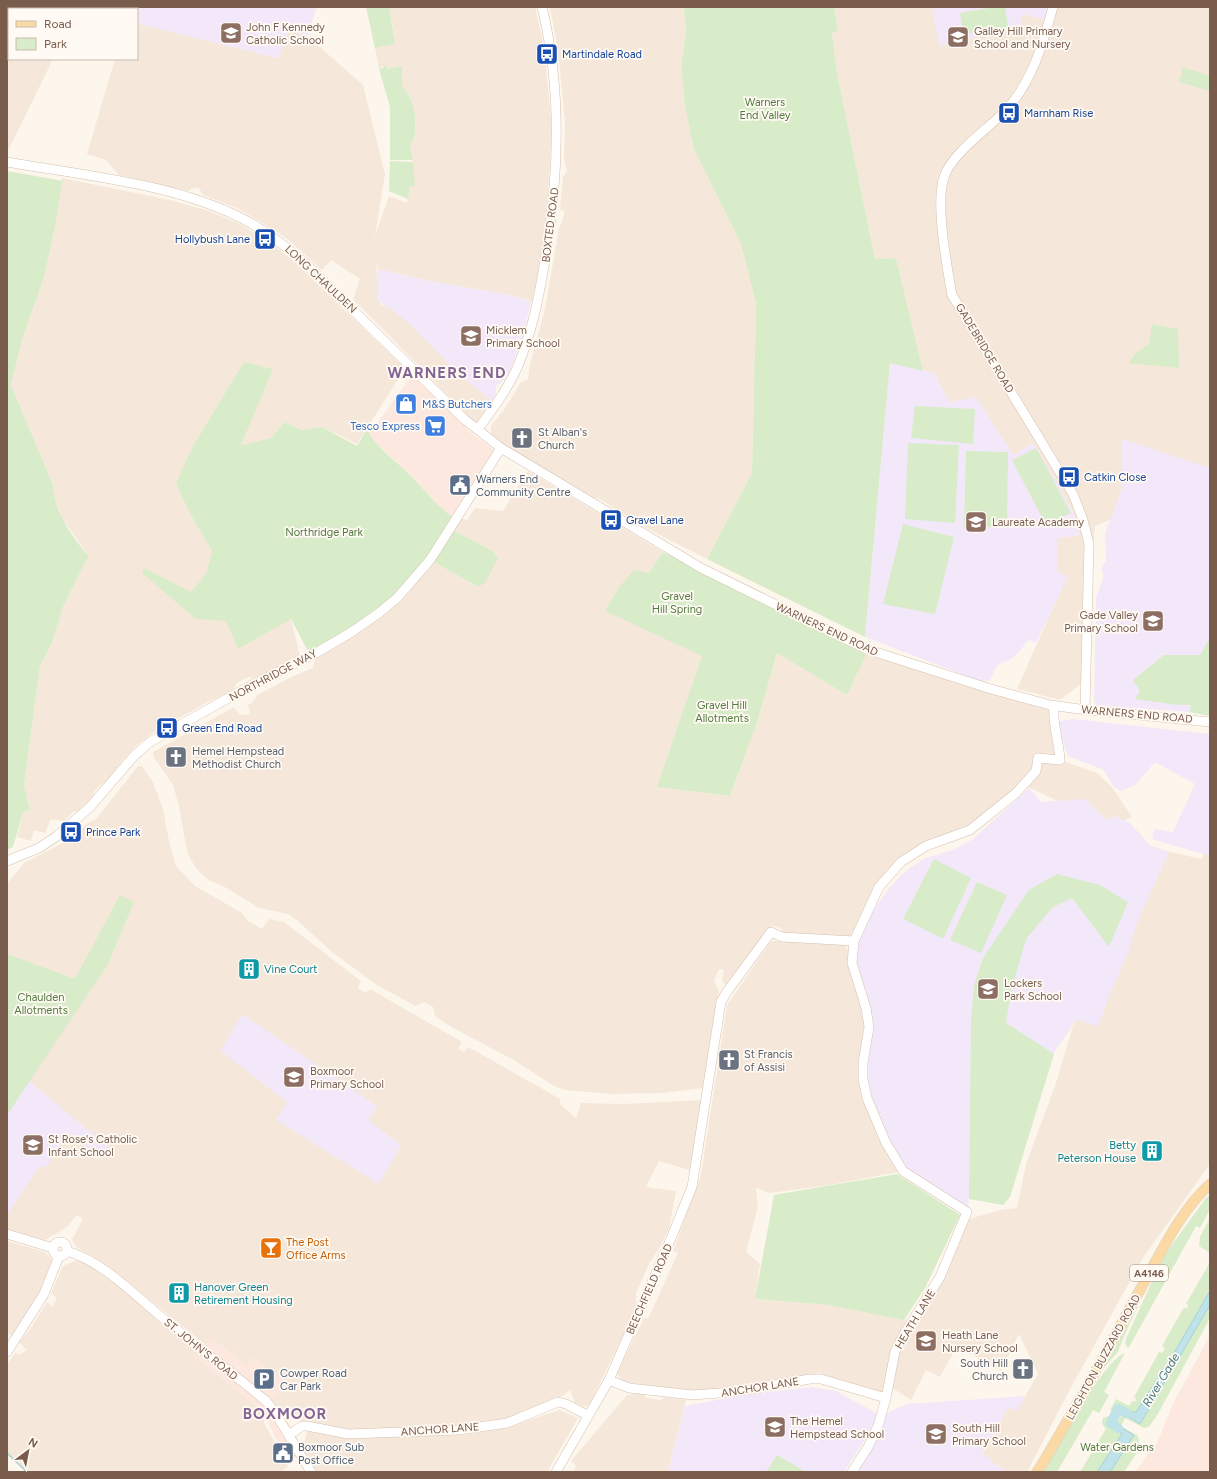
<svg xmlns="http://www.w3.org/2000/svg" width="1217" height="1479" font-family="Figtree,sans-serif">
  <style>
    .residential { fill: #f5e8da }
    .commercial { fill: #fde8e0 }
    .education { fill: #f3e8fa }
    .green { fill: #d8ecc9 }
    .water { fill: #bfe3e8; stroke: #a5d3da }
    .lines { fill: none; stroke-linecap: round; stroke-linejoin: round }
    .stream { stroke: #a5d3da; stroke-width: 1.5 }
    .river { stroke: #bfe3e8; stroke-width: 10 }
    .secondary-casing { stroke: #d6c0b0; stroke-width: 10 }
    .primary-casing { stroke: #dad1cd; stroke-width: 11 }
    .secondary { stroke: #fff; stroke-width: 9 }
    .primary { stroke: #fbd9a5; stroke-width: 10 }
    .labels { text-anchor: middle; stroke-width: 3.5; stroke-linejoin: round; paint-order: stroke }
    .shield { fill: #fffaf3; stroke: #a28b7f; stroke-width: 1 }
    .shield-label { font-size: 10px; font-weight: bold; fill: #7a5c4d }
    .education-label { font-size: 11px; fill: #785e54; stroke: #fffaf3; text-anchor: start }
    .transit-label { font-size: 11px; fill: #164399; stroke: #fffaf3; text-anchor: start }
    .park-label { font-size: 11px; fill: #537a41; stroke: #fffaf3 }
    .street-label { font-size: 11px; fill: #7a5c4d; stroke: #fffaf3 }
    .shop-label { font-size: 11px; fill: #366cbe; stroke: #fffaf3; text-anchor: start }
    .worship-label { font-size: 11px; fill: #5b616d; stroke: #fffaf3; text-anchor: start }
    .service-label { font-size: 11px; fill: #4e5e75; stroke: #fffaf3; text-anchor: start }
    .culture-label { font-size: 11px; fill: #0d838f; stroke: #fffaf3; text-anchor: start }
    .food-label { font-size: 11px; fill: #c56008; stroke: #fffaf3; text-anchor: start }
    .water-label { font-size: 12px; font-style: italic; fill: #437c86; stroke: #fffaf3 }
    .district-label { font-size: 15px; font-weight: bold; letter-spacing: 1px; fill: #846695; stroke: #fffaf3 }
  </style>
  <rect width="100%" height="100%" fill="#fdf6ec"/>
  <g class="residential">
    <path d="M7 7H139V24L278 58 289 29 307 36 363 85 385 174 375 236 389 196 407 203 413 166 410 146 415 135 411 99 402 85V67L387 69 386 65 379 69 375 48 393 44 394 34 389 7H385H535L544 46 552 129 545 243 532 302 510 295 424 280 378 269 376 261 380 304 403 314 492 399 476 424 353 299 360 279 331 260 322 270 290 241 274 230 237 208 203 195 199 188H194L188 191 119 175 106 160 87 154 115 59H137V9H9V59H53L7 153Z"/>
    <path d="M550 7H684L686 34 681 64 685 107 694 149 741 244 756 304 752 473 707 559 644 527 598 498 589 500 508 451 491 433V426L506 407 521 382 528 379 530 364 545 309 559 228 562 222 565 211 560 210 563 177 567 171 564 159 565 121 558 50Z"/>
    <path d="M834 7H1210V477L1095 526 1081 684 1060 700 1017 689 1067 576 1057 573V538L1080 535 1074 514 1033 444 1013 455 976 398 949 402 934 373 923 371 896 258 875 259 837 73 832 33 838 30Z"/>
    <path d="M62 178 170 200 209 211 238 223 264 238 297 264 401 365 402 373 357 444 322 427 301 430 285 422 271 438 240 445 273 369 176 483 188 510 212 551 206 574 291 619 300 656 258 679 249 677 237 683 233 691 208 702 157 730 138 744 121 762 106 782 99 786 94 792 93 797 77 812 74 811 64 821 51 819 45 833 34 830 31 841 17 837 23 812 30 810 24 785 40 666 52 643 63 607 88 555 62 518 54 496 53 485 11 385 22 340 44 277 55 227Z"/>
    <path d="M528 471 663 552 649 573 702 656 658 787 730 796 757 723 777 653 847 695 866 655 1054 705 1060 760 1097 773 1112 787 1132 817 1113 827 1024 785 970 830 901 862 879 887 865 917 854 930 850 939 784 934 781 928 772 926 729 985 724 984 722 981 724 970 719 969 714 981 719 992 716 1014 704 1088 662 1093 609 1094 565 1090 554 1086 512 1059 453 1028 435 1016 433 1007 424 1002 415 1006 377 985 332 952 298 921 288 914 259 908 223 886 208 880 195 867 187 852 179 806 173 785 153 756V752L234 707 240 715 250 714 248 705 253 702 257 695 289 678 313 668 316 653 430 560 477 587 491 550 451 529 458 516 467 521 475 508 503 511Z"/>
    <path d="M138 766H142L153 782 163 809 169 841 176 866 195 886 242 913 248 921 262 929 269 919 284 922 361 981 358 988 366 993 370 989 462 1042 458 1049 464 1052 468 1047 541 1088 560 1099V1104L576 1118 581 1103 623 1104 703 1100 693 1171 659 1161 646 1187 676 1191 669 1228 660 1247 650 1262 636 1293V1308L590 1404 585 1407 575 1403 570 1390 558 1399 511 1420 456 1426 352 1430 293 1419 282 1411 255 1384 151 1301 130 1283 110 1267 75 1246 72 1240 83 1219 77 1215 67 1227 45 1240 7 1229V884L24 863 63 843 91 821 96 819Z"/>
    <path d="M1210 840V1164L1143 1258 1069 1391 1027 1472H1009L990 1461 991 1459 982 1455 1008 1407 1017 1410 1038 1374 1019 1334 1001 1371 957 1346 940 1377 926 1370 911 1400 889 1386 886 1398 820 1373 720 1391H680L622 1381 617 1373 644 1318 648 1319 678 1253 673 1251 701 1175 727 1005 771 941 843 944 848 950 849 963 860 987 903 1171 830 1185 770 1193 756 1188 758 1207 746 1252 760 1264 755 1299 829 1305 904 1320 913 1324 939 1287 969 1219 1000 1210 1017 1208 1026 1164 1056 1083 1078 1010 1101 1015 1162 850 1201 859Z"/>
    <path d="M7 1241 45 1252 53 1261 47 1282 13 1337 7 1332Z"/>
    <path d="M77 1260 87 1264 119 1287 160 1323 266 1408 264 1423 288 1466 281 1472H27L20 1467 7 1453V1364L16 1352 19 1355 27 1350 19 1342 31 1328 47 1302 52 1307 57 1298 51 1293 63 1266Z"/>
    <path d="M642 1393 647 1398 661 1400 665 1397 686 1400 668 1472H573L576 1466 571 1461 627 1395Z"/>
    <path d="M560 1410 578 1418 547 1472H315L302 1449 308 1430 348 1438 464 1435 504 1428Z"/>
  </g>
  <g class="commercial">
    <path d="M412 375 471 433 495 451 453 517 442 509 408 472 371 439 367 429 378 422Z"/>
    <path d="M1210 1335V1472H1135L1158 1441 1172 1406Z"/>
    <path d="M211 1337 246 1366 254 1357 290 1384 269 1401 283 1413 305 1452 287 1461 263 1412 196 1357Z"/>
  </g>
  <g class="education">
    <path d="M139 7H317L307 36 289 30 278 58 139 24Z"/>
    <path d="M932 7H1048L1044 20 1023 14 1019 27 939 46Z"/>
    <path d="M378 269 424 280 510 295 531 302 522 339 511 368 504 380 496 386V394L492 401 460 375 402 317 377 300Z"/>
    <path d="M890 363 934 373 949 402 976 397 1013 455 1034 443 1074 514 1080 535 1057 538V573L1068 576 1036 643 1029 640 1013 658 998 665 994 671 990 681 986 680 985 683 865 637Z"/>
    <path d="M1122 439 1210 468V644L1189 712 1096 705 1094 700 1096 598 1104 576 1101 568 1106 561 1105 533 1122 489Z"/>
    <path d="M1073 719 1210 734V856L1152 839 1154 829 1173 832 1195 784 1155 762 1135 785 1121 791 1114 787 1104 770 1068 756 1056 722Z"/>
    <path d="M1029 788 1041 802 1085 799 1107 820 1114 816 1130 823 1150 845 1170 853 1168 854 1137 923 1128 953 1108 999 1098 1027 1077 1019 1045 1066 977 1193H969L968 1209 910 1173 892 1151 873 1104 866 1074 867 1058 873 1026 856 964V954L861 928 890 887 899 877 914 865 926 858 953 850 973 839Z"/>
    <path d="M242 1014 377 1106 368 1120 401 1145 379 1184 276 1120 287 1102 221 1051Z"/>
    <path d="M29 1081 116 1153 110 1156 103 1157 68 1134 46 1167H39L7 1215V1114Z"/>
    <path d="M811 1387 836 1391 878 1414 864 1441 844 1472H668L685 1406 743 1395Z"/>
    <path d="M1025 1396 1017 1411 1008 1408 982 1454 991 1459 990 1461 1009 1472H857L885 1414 907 1404Z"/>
  </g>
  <g class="green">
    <path d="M366 7H389L395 42 393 44 375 48Z"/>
    <path d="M684 7H834L838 31 832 33 837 73 875 259 896 258 923 371 890 363 865 637 707 559 752 473 756 304 741 244 694 149 685 107 681 64 686 34Z"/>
    <path d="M995 7H1005L1008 27 963 34 960 13Z"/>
    <path d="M386 64 387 69 402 66V85L411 99 415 115V135L410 146 413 160H390V107L379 69 383 68Z"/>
    <path d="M1183 67 1210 76V91L1179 82Z"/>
    <path d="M390 161 413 162 415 186 410 187 408 199 389 191Z"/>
    <path d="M7 171 64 181 62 182 55 227 44 277 22 340 11 385 53 485C54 511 71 536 88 555V560L87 559 84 564 63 607 52 643 40 666 24 785 30 810 23 812 13 847 8 849Z"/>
    <path d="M1152 324 1178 329 1179 368 1129 363 1134 355 1149 344Z"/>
    <path d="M244 362 273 369 241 445 271 438 285 422 301 430 322 427 357 446 367 429C375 447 393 458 407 472 423 487 435 505 453 517L451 529 491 550 498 558 485 583 478 587 430 560 397 597 310 655 291 619 238 649 226 621 196 619 142 573 144 568 191 592 206 574 212 551 188 510 176 483 192 448Z"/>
    <path d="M915 406 975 409 973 444 911 438Z"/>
    <path d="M908 443 959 445 955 523 905 519Z"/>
    <path d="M1036 448 1071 513 1046 525 1012 460Z"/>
    <path d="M966 451 1008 452 1007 527H964Z"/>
    <path d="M903 524 954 537 935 614 883 604Z"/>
    <path d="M663 552 866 655 847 695 777 653 757 723 730 796 657 787 702 656 605 611 620 586 634 570 649 573Z"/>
    <path d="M1210 637V716L1189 712 1191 705H1178L1135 699 1140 691 1133 680 1164 655H1200Z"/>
    <path d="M934 859 971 878 943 939 903 919Z"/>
    <path d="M1057 874 1100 885 1128 902 1109 947 1072 898 1053 907 1026 939 1011 992 1006 1023 1054 1054 1010 1197 1003 1205 969 1199 971 1019 974 985 983 958 1029 890Z"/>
    <path d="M977 882 1007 895 981 953 950 940Z"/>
    <path d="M120 895 134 902 108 964 7 1115V954L75 979Z"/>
    <path d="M897 1174 960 1215 925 1288 904 1320 829 1305 755 1299 774 1195Z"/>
    <path d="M1210 1195V1209L1200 1228 1196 1226 1128 1349 1125 1343 1126 1339 1163 1257 1206 1198Z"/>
    <path d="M1210 1218V1253L1199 1246 1200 1237Z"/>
    <path d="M1210 1262V1318L1159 1412 1149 1427 1144 1428 1125 1418 1121 1426 1138 1436 1140 1448 1124 1472H1080L1106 1429 1102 1424 1103 1418 1109 1416 1115 1420 1114 1422 1116 1424 1121 1416 1110 1410 1116 1399 1129 1406 1132 1401 1135 1402 1136 1399 1134 1397 1159 1352 1162 1353 1165 1348 1162 1346 1184 1307 1187 1309 1188 1305 1186 1304Z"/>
    <path d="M1141 1299 1123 1339 1118 1352 1101 1371Z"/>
    <path d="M1125 1353 1104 1392 1109 1395 1099 1413 1093 1410 1057 1472H1043C1057 1448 1103 1360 1125 1353Z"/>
    <path d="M777 1455 806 1472H766Z"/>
  </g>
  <g class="water">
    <path d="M1210 1291V1305L1140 1424 1119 1411 1117 1414 1115 1412 1117 1408 1126 1412H1136L1171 1358Z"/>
    <path d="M1112 1418 1115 1420 1113 1423 1134 1435 1110 1472H1097L1122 1434 1110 1423Z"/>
  </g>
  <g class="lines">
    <path class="stream" d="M7 1453 27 1472"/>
    <path class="river" d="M1118 1428 1111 1423 1118 1409 1126 1413"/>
    <g class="secondary-casing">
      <g id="secondary">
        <path d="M1053 7C1043 43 1032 83 1005 111 987 130 952 153 944 177 935 203 947 267 952 295L1073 494 1083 520 1089 544 1085 709"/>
        <path d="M7 162C82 175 176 184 243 219 267 231 287 247 307 265L464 419 501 448 701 568 866 649 991 689 1050 705 1079 709 1210 722"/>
        <path d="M478 429C492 410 507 390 517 368 532 333 539 297 545 260 559 177 562 89 542 7"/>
        <path d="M7 861 39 848 57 836 90 807 134 756 150 742 248 687 316 653 350 633 379 613 397 598 430 560 501 448"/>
        <path d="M7 1234 53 1248"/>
        <circle cx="60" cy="1249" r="7"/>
        <path d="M67 1251C103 1262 130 1291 159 1315 194 1344 231 1372 266 1401L274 1411 311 1472"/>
        <path d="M7 1352 44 1294 59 1256"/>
        <path d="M609 1380 629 1388 693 1395 733 1392 810 1379H821L886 1398"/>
        <path d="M289 1435 302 1426H307L348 1434 459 1430 507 1423 558 1402 566 1404 587 1415"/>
        <path d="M556 1472 609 1380 672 1236 692 1187 721 1002 726 993 771 932 782 937 854 941"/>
        <path d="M852 1472 868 1447 879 1423 886 1398 895 1352 903 1336 940 1277 967 1212 903 1171 886 1143 867 1098 863 1079V1063L869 1027 866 1008 852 963 854 941 879 887 901 862 926 846 970 830 1016 793 1036 771 1038 758 1060 760C1059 741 1052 724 1054 705"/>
      </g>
    </g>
    <g class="primary-casing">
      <path id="primary" d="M1037 1472C1074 1413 1106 1351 1140 1290 1159 1256 1180 1211 1210 1184"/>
    </g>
    <use href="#secondary" class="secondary"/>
    <use href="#primary" class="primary"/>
  </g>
  <defs>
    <g id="school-square" transform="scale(1.15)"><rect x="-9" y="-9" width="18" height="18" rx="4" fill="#8d6e63" stroke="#fffaf3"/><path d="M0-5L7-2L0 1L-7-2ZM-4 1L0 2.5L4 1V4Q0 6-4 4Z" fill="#fff"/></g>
    <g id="bus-square" transform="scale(1.15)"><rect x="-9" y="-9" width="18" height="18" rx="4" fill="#1a4fb4" stroke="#fffaf3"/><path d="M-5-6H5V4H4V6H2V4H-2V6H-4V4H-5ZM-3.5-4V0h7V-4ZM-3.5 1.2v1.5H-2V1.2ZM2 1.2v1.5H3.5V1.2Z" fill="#fff"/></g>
    <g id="shop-square" transform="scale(1.15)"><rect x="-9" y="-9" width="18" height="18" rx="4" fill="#3f7fe0" stroke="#fffaf3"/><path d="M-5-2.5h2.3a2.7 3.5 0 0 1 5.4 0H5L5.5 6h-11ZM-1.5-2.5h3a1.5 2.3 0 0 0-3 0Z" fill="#fff"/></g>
    <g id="supermarket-square" transform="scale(1.15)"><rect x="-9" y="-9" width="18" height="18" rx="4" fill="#3f7fe0" stroke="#fffaf3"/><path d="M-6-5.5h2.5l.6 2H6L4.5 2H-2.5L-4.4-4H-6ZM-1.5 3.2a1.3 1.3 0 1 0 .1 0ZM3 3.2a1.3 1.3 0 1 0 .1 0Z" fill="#fff"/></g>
    <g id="church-square" transform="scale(1.15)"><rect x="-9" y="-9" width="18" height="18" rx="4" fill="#6b7280" stroke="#fffaf3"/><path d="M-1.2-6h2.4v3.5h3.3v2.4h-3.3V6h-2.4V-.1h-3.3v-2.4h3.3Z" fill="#fff"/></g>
    <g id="civic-square" transform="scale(1.15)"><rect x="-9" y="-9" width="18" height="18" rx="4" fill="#5c6f8a" stroke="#fffaf3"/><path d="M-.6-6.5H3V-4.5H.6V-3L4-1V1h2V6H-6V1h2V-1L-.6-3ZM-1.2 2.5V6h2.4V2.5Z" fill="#fff"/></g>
    <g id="building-square" transform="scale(1.15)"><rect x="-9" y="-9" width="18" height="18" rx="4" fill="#0f9aa8" stroke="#fffaf3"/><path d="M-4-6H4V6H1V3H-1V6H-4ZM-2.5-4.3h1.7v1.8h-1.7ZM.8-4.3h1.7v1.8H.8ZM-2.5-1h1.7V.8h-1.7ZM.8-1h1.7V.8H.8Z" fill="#fff"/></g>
    <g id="bar-square" transform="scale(1.15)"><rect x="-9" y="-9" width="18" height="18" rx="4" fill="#e8710a" stroke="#fffaf3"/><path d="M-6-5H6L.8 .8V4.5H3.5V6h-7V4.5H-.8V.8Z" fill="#fff"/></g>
    <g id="parking-square" transform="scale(1.15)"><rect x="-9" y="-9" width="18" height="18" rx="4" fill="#5c6f8a" stroke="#fffaf3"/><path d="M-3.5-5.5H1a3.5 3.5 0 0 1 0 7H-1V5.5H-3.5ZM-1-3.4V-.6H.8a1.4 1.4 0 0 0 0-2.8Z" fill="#fff"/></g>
  </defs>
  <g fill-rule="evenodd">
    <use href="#school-square" x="231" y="33"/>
    <use href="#school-square" x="958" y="37"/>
    <use href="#bus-square" x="547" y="54"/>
    <use href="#bus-square" x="1009" y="113"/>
    <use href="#bus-square" x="265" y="239"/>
    <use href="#school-square" x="471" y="336"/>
    <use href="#shop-square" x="406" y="404"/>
    <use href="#supermarket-square" x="435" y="426"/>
    <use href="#church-square" x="522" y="438"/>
    <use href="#bus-square" x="1069" y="477"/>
    <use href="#civic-square" x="460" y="485"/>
    <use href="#bus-square" x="611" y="520"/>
    <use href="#school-square" x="976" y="522"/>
    <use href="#school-square" x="1153" y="621"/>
    <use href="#bus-square" x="167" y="728"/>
    <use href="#church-square" x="176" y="757"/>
    <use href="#bus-square" x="71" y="832"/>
    <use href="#building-square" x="249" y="969"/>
    <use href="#school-square" x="988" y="989"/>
    <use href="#church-square" x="729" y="1060"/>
    <use href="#school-square" x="294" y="1077"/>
    <use href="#school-square" x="33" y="1145"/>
    <use href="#building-square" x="1152" y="1151"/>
    <use href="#bar-square" x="271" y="1248"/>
    <use href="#building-square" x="179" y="1293"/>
    <use href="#school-square" x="926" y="1341"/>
    <use href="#church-square" x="1023" y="1369"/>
    <use href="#parking-square" x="264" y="1379"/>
    <use href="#school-square" x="775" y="1427"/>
    <use href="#school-square" x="936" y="1434"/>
    <use href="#civic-square" x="283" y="1453"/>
  </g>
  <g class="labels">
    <rect class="shield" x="1130" y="1265" width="38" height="16" rx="3"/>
    <g class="shield-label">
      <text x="1149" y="1277">A4146</text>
    </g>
    <g class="education-label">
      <text x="246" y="31">John F Kennedy<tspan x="246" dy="13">Catholic School</tspan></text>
      <text x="974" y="35">Galley Hill Primary<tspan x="974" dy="13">School and Nursery</tspan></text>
      <text x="486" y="334">Micklem<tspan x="486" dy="13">Primary School</tspan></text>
      <text x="992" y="526">Laureate Academy</text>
      <text x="1138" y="619" text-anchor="end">Gade Valley<tspan x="1138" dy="13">Primary School</tspan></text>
      <text x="1004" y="987">Lockers<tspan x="1004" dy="13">Park School</tspan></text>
      <text x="310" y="1075">Boxmoor<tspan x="310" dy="13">Primary School</tspan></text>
      <text x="48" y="1143">St Rose's Catholic<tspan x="48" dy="13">Infant School</tspan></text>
      <text x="942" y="1339">Heath Lane<tspan x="942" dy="13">Nursery School</tspan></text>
      <text x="790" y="1425">The Hemel<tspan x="790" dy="13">Hempstead School</tspan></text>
      <text x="952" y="1432">South Hill<tspan x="952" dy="13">Primary School</tspan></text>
    </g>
    <g class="transit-label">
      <text x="562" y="58">Martindale Road</text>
      <text x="1024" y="117">Marnham Rise</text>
      <text x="250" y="243" text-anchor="end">Hollybush Lane</text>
      <text x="1084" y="481">Catkin Close</text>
      <text x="626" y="524">Gravel Lane</text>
      <text x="182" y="732">Green End Road</text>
      <text x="86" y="836">Prince Park</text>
    </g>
    <g class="park-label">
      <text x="765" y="106">Warners<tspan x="765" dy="13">End Valley</tspan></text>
      <text x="324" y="536">Northridge Park</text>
      <text x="677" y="600">Gravel<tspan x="677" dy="13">Hill Spring</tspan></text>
      <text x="722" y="709">Gravel Hill<tspan x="722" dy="13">Allotments</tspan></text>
      <text x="41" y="1001">Chaulden<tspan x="41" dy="13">Allotments</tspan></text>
      <text x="1117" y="1451">Water Gardens</text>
    </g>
    <g class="street-label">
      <text transform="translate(550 225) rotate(-83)" y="4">BOXTED ROAD</text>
      <text transform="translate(321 279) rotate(43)" y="4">LONG CHAULDEN</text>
      <text transform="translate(985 348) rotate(59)" y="4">GADEBRIDGE ROAD</text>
      <text transform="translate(827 629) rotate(25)" y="4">WARNERS END ROAD</text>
      <text transform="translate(273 675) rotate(-28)" y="4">NORTHRIDGE WAY</text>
      <text transform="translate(1137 714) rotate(5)" y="4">WARNERS END ROAD</text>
      <text transform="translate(649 1289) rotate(-66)" y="4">BEECHFIELD ROAD</text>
      <text transform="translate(915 1319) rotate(-59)" y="4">HEATH LANE</text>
      <text transform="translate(201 1349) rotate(39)" y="4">ST. JOHN'S ROAD</text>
      <text transform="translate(1103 1357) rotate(-61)" y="4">LEIGHTON BUZZARD ROAD</text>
      <text transform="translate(760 1387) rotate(-9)" y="4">ANCHOR LANE</text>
      <text transform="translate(440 1429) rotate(-4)" y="4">ANCHOR LANE</text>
    </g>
    <g class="shop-label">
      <text x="422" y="408">M&amp;S Butchers</text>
      <text x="420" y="430" text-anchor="end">Tesco Express</text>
    </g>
    <g class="worship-label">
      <text x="538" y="436">St Alban's<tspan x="538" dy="13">Church</tspan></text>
      <text x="192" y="755">Hemel Hempstead<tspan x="192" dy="13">Methodist Church</tspan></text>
      <text x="744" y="1058">St Francis<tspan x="744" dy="13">of Assisi</tspan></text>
      <text x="1008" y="1367" text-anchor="end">South Hill<tspan x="1008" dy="13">Church</tspan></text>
    </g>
    <g class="service-label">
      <text x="476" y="483">Warners End<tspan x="476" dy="13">Community Centre</tspan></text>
      <text x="280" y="1377">Cowper Road<tspan x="280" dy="13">Car Park</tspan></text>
      <text x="298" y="1451">Boxmoor Sub<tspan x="298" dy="13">Post Office</tspan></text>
    </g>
    <g class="culture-label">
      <text x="264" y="973">Vine Court</text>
      <text x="1136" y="1149" text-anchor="end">Betty<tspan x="1136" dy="13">Peterson House</tspan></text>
      <text x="194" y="1291">Hanover Green<tspan x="194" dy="13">Retirement Housing</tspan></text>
    </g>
    <g class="food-label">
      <text x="286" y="1246">The Post<tspan x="286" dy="13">Office Arms</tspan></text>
    </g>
    <g class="water-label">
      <text transform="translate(1161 1380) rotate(-59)" y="4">River Gade</text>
    </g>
    <g class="district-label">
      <text x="447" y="378">WARNERS END</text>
      <text x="285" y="1419">BOXMOOR</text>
    </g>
  </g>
  <rect width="1217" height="1479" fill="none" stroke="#7a5c4d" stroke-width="16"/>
  <rect x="8" y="8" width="130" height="52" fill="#fffaf3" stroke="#cabbb1"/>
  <rect x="16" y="21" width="20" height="6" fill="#fbd9a5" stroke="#cabbb1"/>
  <text x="44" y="28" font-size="12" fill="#7a5c4d">Road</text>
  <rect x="16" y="38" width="20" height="12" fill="#d8ecc9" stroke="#cabbb1"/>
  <text x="44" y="48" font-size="12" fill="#7a5c4d">Park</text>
  <g transform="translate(28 1451) rotate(32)" stroke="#fffaf3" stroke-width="3" paint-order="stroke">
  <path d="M0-3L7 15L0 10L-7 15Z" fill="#7a5c4d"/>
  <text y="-6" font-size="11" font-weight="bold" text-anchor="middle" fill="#7a5c4d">N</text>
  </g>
</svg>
